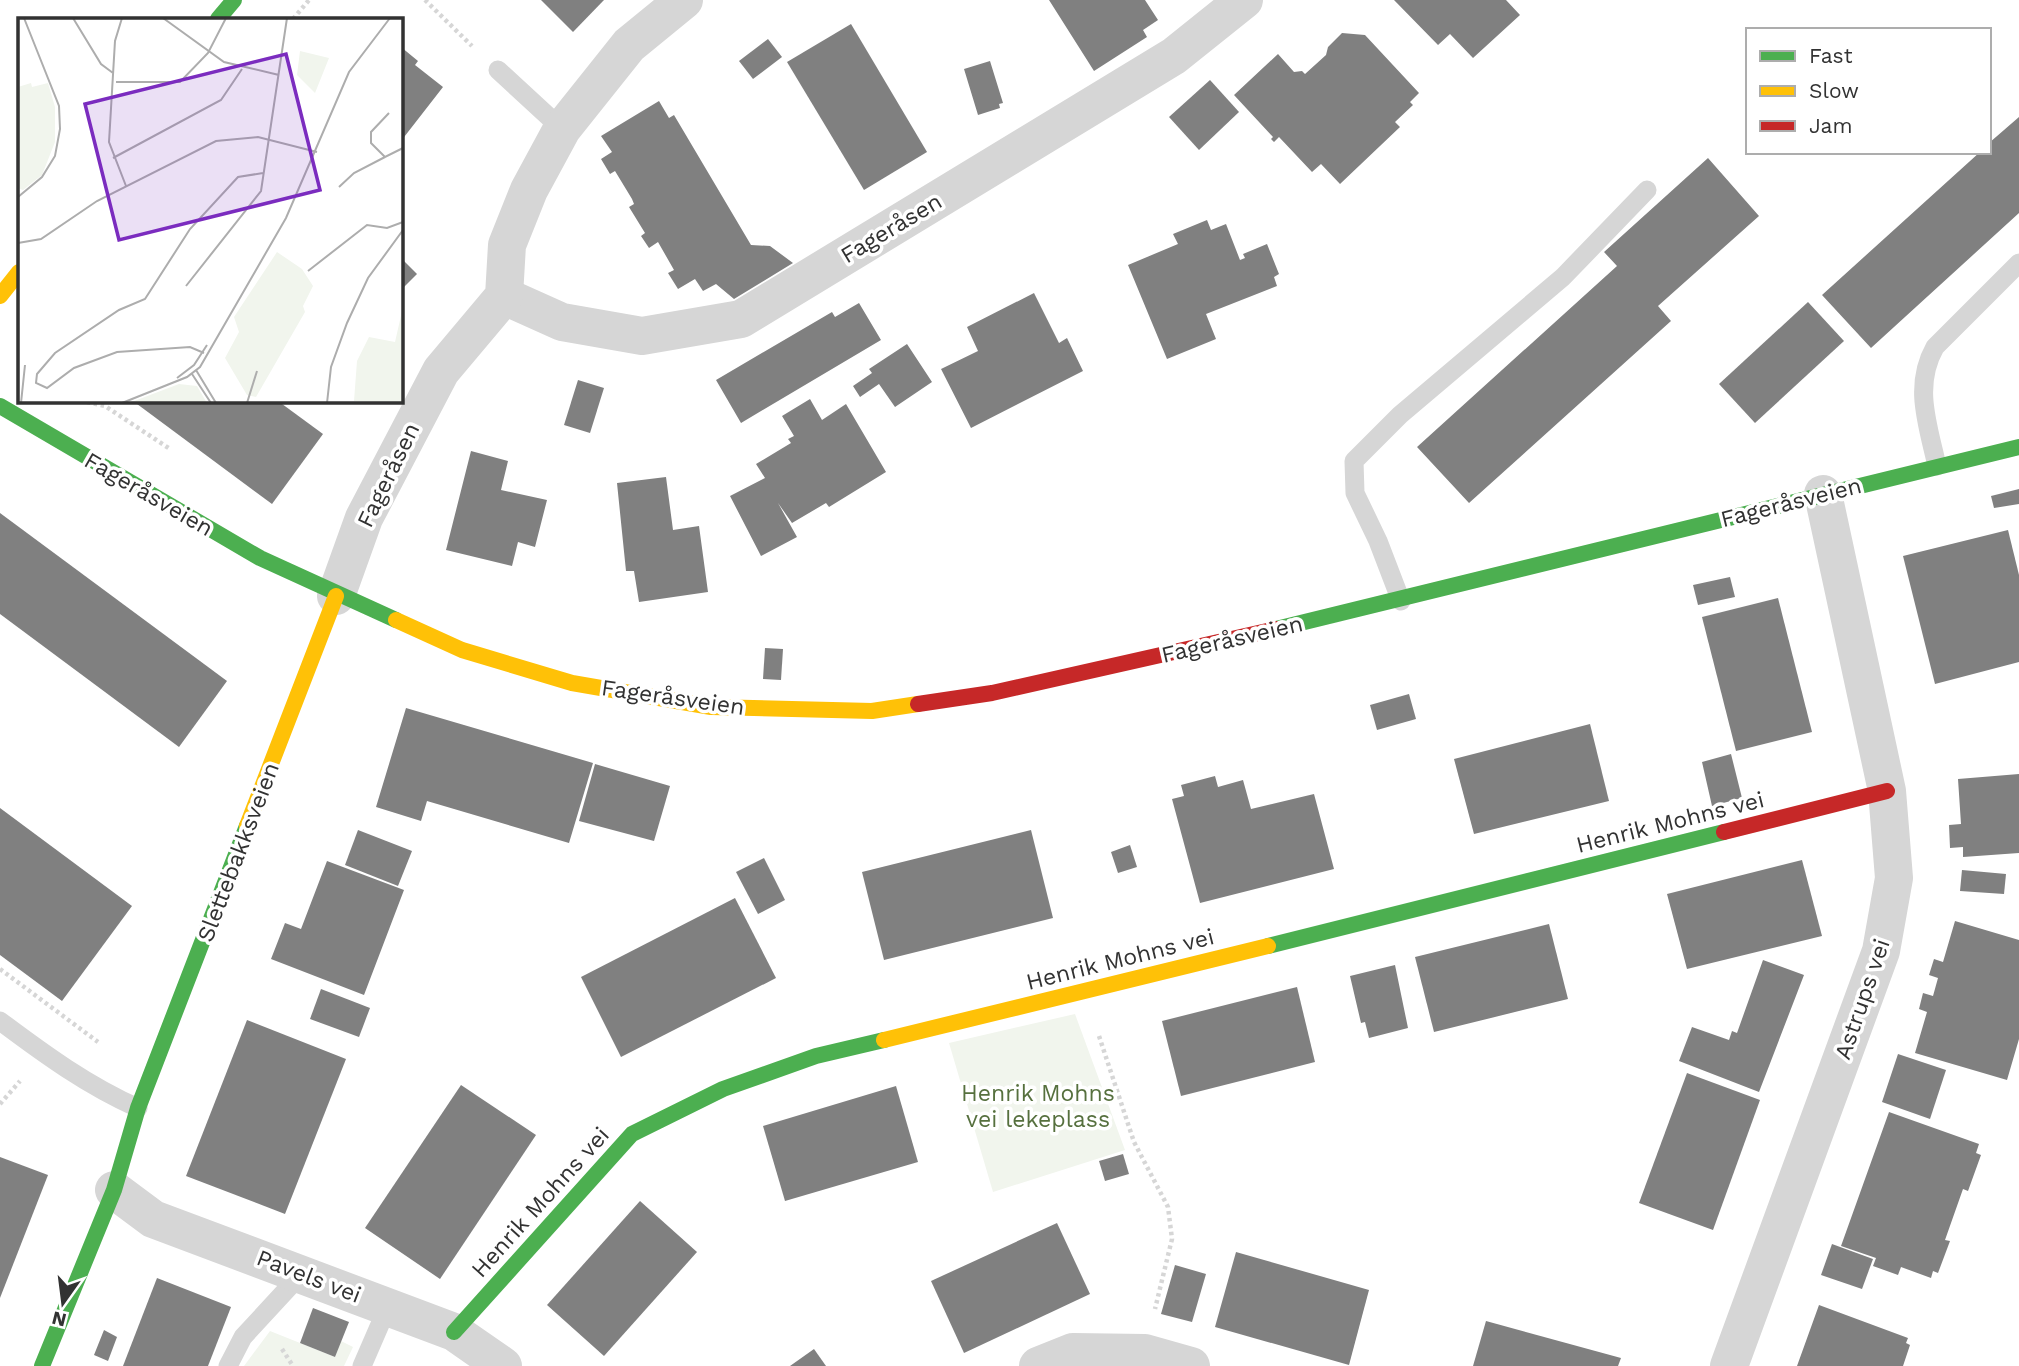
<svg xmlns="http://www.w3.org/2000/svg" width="2019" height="1366" font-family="'Work Sans',sans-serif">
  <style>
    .green { fill: #f1f5ed }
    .building { fill: #808080 }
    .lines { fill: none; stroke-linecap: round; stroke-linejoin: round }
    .path { stroke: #d6d6d6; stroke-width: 4.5; stroke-dasharray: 3.5 3.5; stroke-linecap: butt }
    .lane { stroke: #d6d6d6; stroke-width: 19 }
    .street { stroke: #d6d6d6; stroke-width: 38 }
    .fast { stroke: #4caf50; stroke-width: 16 }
    .slow { stroke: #ffc107; stroke-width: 16 }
    .jam { stroke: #c62828; stroke-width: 16 }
    .labels { text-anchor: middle; stroke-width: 7; stroke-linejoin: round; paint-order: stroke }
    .street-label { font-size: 23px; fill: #323232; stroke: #fff }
    .park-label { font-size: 23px; fill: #56703e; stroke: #fff }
    .inset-road { fill: none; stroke: #adadad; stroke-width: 2 }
    .view { fill: #7b2cbf; fill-opacity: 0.15; stroke: #7b2cbf; stroke-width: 3.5 }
    .inset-edge { fill: none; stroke: #323232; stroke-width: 3.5 }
  </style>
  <rect width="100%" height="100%" fill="#fff"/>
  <g class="green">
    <path d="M1075 1014 1125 1150 993 1192 949 1043Z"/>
    <path d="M270 1331 335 1357 341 1341 353 1347 344 1366H244Z"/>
  </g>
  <g class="building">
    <path d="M541 0H604L573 32Z"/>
    <path d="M1049 0H1145L1158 20 1143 30 1147 37 1094 71Z"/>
    <path d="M1394 0H1506L1520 15 1473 58 1450 34 1438 45Z"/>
    <path d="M851 24 927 152 864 190 787 62Z"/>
    <path d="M1342 33 1365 35 1419 93 1410 102 1413 105 1395 122 1400 127 1340 184 1321 164 1312 172 1279 137 1274 142 1271 139 1273 137 1234 95 1278 54 1294 72 1302 71 1305 74 1326 55 1328 47Z"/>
    <path d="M768 39 782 57 753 79 739 61Z"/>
    <path d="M401 47 418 61 415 65 443 87 401 141Z"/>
    <path d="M990 61 1003 103 999 104 1000 108 978 115 964 69Z"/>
    <path d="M1210 80 1239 112 1199 150 1169 117Z"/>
    <path d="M659 101 669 118 674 115 751 245 770 246 793 263 734 299 716 284 703 291 695 279 678 289 668 273 674 270 658 242 649 248 641 236 645 233 629 207 634 204 632 199 615 171 610 174 601 159 612 152 601 136Z"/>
    <path d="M2019 117V213L1871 348 1822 295 1980 152H1989V143Z"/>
    <path d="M1708 158 1759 216 1658 306 1671 321 1469 503 1417 447 1617 266 1604 252Z"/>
    <path d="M1207 220 1211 230 1226 224 1240 260 1245 258 1243 254 1267 244 1279 274 1274 277 1277 286 1206 314 1216 339 1167 359 1128 265 1178 244 1173 234Z"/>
    <path d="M401 258 417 274 401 290Z"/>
    <path d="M1034 293 1059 343 1067 338 1083 371 971 428 941 369 978 351 967 327Z"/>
    <path d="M1808 302 1844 341 1755 423 1719 384Z"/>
    <path d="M859 303 881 340 741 423 716 380 832 312 835 317Z"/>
    <path d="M907 344 932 382 895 407 879 384 860 397 853 386 872 373 869 369Z"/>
    <path d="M578 380 604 388 590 433 564 425Z"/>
    <path d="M810 399 822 420 846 404 886 472 829 507 826 503 792 523 778 503 797 537 761 556 730 496 765 478 756 464 791 443 788 439 794 436 782 416Z"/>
    <path d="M133 401H278L323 434 272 504Z"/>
    <path d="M471 451 508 461 501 490 547 500 535 547 518 542 512 566 446 550Z"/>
    <path d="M666 477 673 530 699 526 708 592 639 602 634 571H626L617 483Z"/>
    <path d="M2019 489V504L1994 508 1991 496Z"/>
    <path d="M0 513 227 681 179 747 0 614Z"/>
    <path d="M2008 530 2019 575V662L1935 684 1903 556Z"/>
    <path d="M1730 577 1735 597 1698 605 1693 585Z"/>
    <path d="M1778 598 1812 732 1736 751 1702 617Z"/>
    <path d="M765 648 783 649 781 680 763 679Z"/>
    <path d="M1409 694 1416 719 1377 730 1370 705Z"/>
    <path d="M406 708 593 763 569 843 427 801 421 821 376 807Z"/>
    <path d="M1590 724 1609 801 1474 834 1454 759Z"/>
    <path d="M1731 754 1742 798 1712 806 1702 762Z"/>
    <path d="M595 764 670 786 654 841 579 821Z"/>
    <path d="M2019 774V853L1963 857V847L1950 848 1949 825 1961 824 1958 779Z"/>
    <path d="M1215 776 1218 787 1243 780 1251 809 1314 794 1334 869 1200 903 1172 799 1184 796 1181 785Z"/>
    <path d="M0 808 132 906 62 1001 0 955Z"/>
    <path d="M358 830 412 851 398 886 345 865Z"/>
    <path d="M1031 830 1053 918 884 960 862 872Z"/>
    <path d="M1130 845 1137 867 1118 873 1111 852Z"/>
    <path d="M764 858 785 900 758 914 736 872Z"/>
    <path d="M1802 860 1822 936 1687 969 1667 894Z"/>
    <path d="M327 861 404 890 364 995 271 959 285 923 301 929Z"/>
    <path d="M1962 870 2006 874 2004 894 1960 891Z"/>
    <path d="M735 898 776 978 621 1057 581 977Z"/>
    <path d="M1955 921 2019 940V1039L2007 1080 1915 1053 1927 1012 1919 1009 1923 993 1933 996 1938 978 1929 975 1934 959 1943 962Z"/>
    <path d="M1549 924 1568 999 1434 1032 1415 957Z"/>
    <path d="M1763 960 1804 975 1759 1092 1679 1061 1692 1027 1729 1040 1732 1031 1737 1033Z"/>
    <path d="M1395 965 1408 1028 1369 1038 1365 1022 1361 1023 1350 976Z"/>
    <path d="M1297 987 1315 1062 1181 1096 1162 1021Z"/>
    <path d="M321 989 370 1008 359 1037 310 1019Z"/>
    <path d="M247 1020 346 1059 285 1214 186 1176Z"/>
    <path d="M1898 1054 1946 1070 1930 1119 1882 1102Z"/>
    <path d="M1687 1073 1760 1100 1713 1230 1639 1203Z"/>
    <path d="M461 1085 536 1135 440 1279 365 1228Z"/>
    <path d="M896 1086 918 1162 785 1201 763 1126Z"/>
    <path d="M1889 1112 1979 1144 1976 1153 1981 1155 1968 1191 1963 1189 1945 1240 1950 1241 1938 1273 1933 1271 1931 1278 1901 1267 1898 1275 1873 1266 1876 1258 1841 1246Z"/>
    <path d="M1123 1154 1129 1174 1105 1181 1099 1161Z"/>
    <path d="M0 1157 48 1175 0 1298Z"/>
    <path d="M640 1201 697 1252 604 1356 547 1305Z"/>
    <path d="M1057 1223 1090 1294 964 1353 931 1281Z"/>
    <path d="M1832 1244 1873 1259 1862 1289 1821 1275Z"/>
    <path d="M1236 1252 1369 1290 1349 1365 1215 1327Z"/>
    <path d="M1175 1265 1206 1274 1192 1322 1161 1314Z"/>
    <path d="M157 1278 231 1307 208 1366H123Z"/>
    <path d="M1819 1305 1908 1338 1906 1343 1910 1345 1903 1366H1797Z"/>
    <path d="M313 1308 349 1322 335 1357 300 1343Z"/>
    <path d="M1486 1321 1621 1358 1618 1366H1473Z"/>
    <path d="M104 1330 117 1337 108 1361 94 1355Z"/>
    <path d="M814 1349 826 1366H790Z"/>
  </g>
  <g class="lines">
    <g class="path">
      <path d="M425 0 472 46"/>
      <path d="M293 19 309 0"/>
      <path d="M87 402 105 406 170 449"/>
      <path d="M0 969 98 1042"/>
      <path d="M1099 1036 1134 1142 1168 1207 1172 1239 1155 1309"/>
      <path d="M0 1104 20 1081"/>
      <path d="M282 1349 293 1366"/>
    </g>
    <g class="lane">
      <path d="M498 70 562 129"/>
      <path d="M1937 466C1928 425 1913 386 1935 347L2019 263"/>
      <path d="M1401 601 1378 541 1355 493 1354 461 1400 415 1563 277 1647 190"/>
      <path d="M0 1021C44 1054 88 1086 138 1108"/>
      <path d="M228 1366 243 1337 302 1273"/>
      <path d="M362 1366 388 1306"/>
    </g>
    <g class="street">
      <path d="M504 296 562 322 642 336 741 319 1174 56 1244 0"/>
      <path d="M336 596 364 518 441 371 504 296 507 245 529 190 562 129 629 45 684 0"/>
      <path d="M114 1190 153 1219 454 1332 503 1366"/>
      <path d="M1038 1366 1073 1352 1145 1353 1191 1366"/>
      <path d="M1729 1366 1881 951 1894 878 1887 791 1823 494"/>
    </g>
    <g class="fast">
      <path d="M218 19 234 0"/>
      <path d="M0 406 260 558 396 620"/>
      <path d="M1276 629 2019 447"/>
      <path d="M1268 946 1724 832"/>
      <path d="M454 1332 632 1134 723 1089 816 1056 884 1040"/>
      <path d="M42 1366 114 1190 138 1108 247 826"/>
    </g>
    <g class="slow">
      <path d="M0 296 19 272"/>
      <path d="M396 620 462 650 572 683 711 707 872 711 918 704"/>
      <path d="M247 826 336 596"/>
      <path d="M884 1040 1268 946"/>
    </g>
    <g class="jam">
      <path d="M918 704 992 693 1276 629"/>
      <path d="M1724 832 1887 791"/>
    </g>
  </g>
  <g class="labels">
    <g class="street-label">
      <text transform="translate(891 228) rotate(-31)" y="8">Fageråsen</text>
      <text transform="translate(388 475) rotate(-64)" y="8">Fageråsen</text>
      <text transform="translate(149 494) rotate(30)" y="8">Fageråsveien</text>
      <text transform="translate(1791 502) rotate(-14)" y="8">Fageråsveien</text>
      <text transform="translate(1232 639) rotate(-13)" y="8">Fageråsveien</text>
      <text transform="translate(673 697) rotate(8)" y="8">Fageråsveien</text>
      <text transform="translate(1670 822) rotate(-14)" y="8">Henrik Mohns vei</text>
      <text transform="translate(238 852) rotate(-69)" y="8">Slettebakksveien</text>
      <text transform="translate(1120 959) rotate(-14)" y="8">Henrik Mohns vei</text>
      <text transform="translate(1862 999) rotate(-71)" y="8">Astrups vei</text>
      <text transform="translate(540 1202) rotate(-48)" y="8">Henrik Mohns vei</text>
      <text transform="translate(309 1276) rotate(21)" y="8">Pavels vei</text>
    </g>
    <g class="park-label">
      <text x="1038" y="1101">Henrik Mohns<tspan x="1038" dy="26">vei lekeplass</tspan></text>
    </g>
  </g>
  <g transform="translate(18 18)">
    <rect width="385" height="385" fill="#fff"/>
    <path d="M282 33 311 40 297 75 279 57ZM13 65 14 69 30 65 37 89V124L24 157 5 172 0 170V69ZM259 234 284 251 295 268 285 288 287 294 238 379 229 377 207 340 221 314 216 299ZM385 289V385L336 383 339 343 351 319 377 324ZM161 366 179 368 189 385H111Z" fill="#f1f5ed"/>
    <path class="inset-road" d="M55 0 83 46 95 55M104 0 97 23 91 124 108 168M145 0 206 44 261 57M98 64H162L190 35 208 0M371 95 353 114V125L367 139 385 130M95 140 203 82 224 51M321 169 336 155 367 139M0 179 24 159 37 138 42 111 41 88 6 0M0 225 23 221 79 183 198 123 240 119 299 134M290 253 349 207 369 210 385 204M168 268 243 173 269 0M186 335 172 329 99 334 56 350 29 370 18 365 19 356 37 335 101 292 127 281 172 211 220 159 245 155M178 352 198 385M174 356 193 385M159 360 176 347 189 327M3 385 7 347M104 385 169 359 182 349 268 200 331 54 372 0M229 385 239 353M309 385 313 349 329 305 350 260 385 212"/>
    <path class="view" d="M268 36 302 172 101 222 67 86Z"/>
    <rect width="385" height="385" class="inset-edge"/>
  </g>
  <rect x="1746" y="28" width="245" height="126" fill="#ffffff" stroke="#adadad" stroke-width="2"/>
  <rect x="1760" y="51" width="35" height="10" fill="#4caf50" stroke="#adadad" stroke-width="2"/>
  <text x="1809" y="63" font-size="21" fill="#323232">Fast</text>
  <rect x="1760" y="86" width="35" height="10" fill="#ffc107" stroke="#adadad" stroke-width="2"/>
  <text x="1809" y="98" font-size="21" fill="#323232">Slow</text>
  <rect x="1760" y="121" width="35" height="10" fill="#c62828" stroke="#adadad" stroke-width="2"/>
  <text x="1809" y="133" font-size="21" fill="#323232">Jam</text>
  <g transform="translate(63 1303) rotate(194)" stroke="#ffffff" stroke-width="5" paint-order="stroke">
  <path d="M0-5L12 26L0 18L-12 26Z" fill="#323232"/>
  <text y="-10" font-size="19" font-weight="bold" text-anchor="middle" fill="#323232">N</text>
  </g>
</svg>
